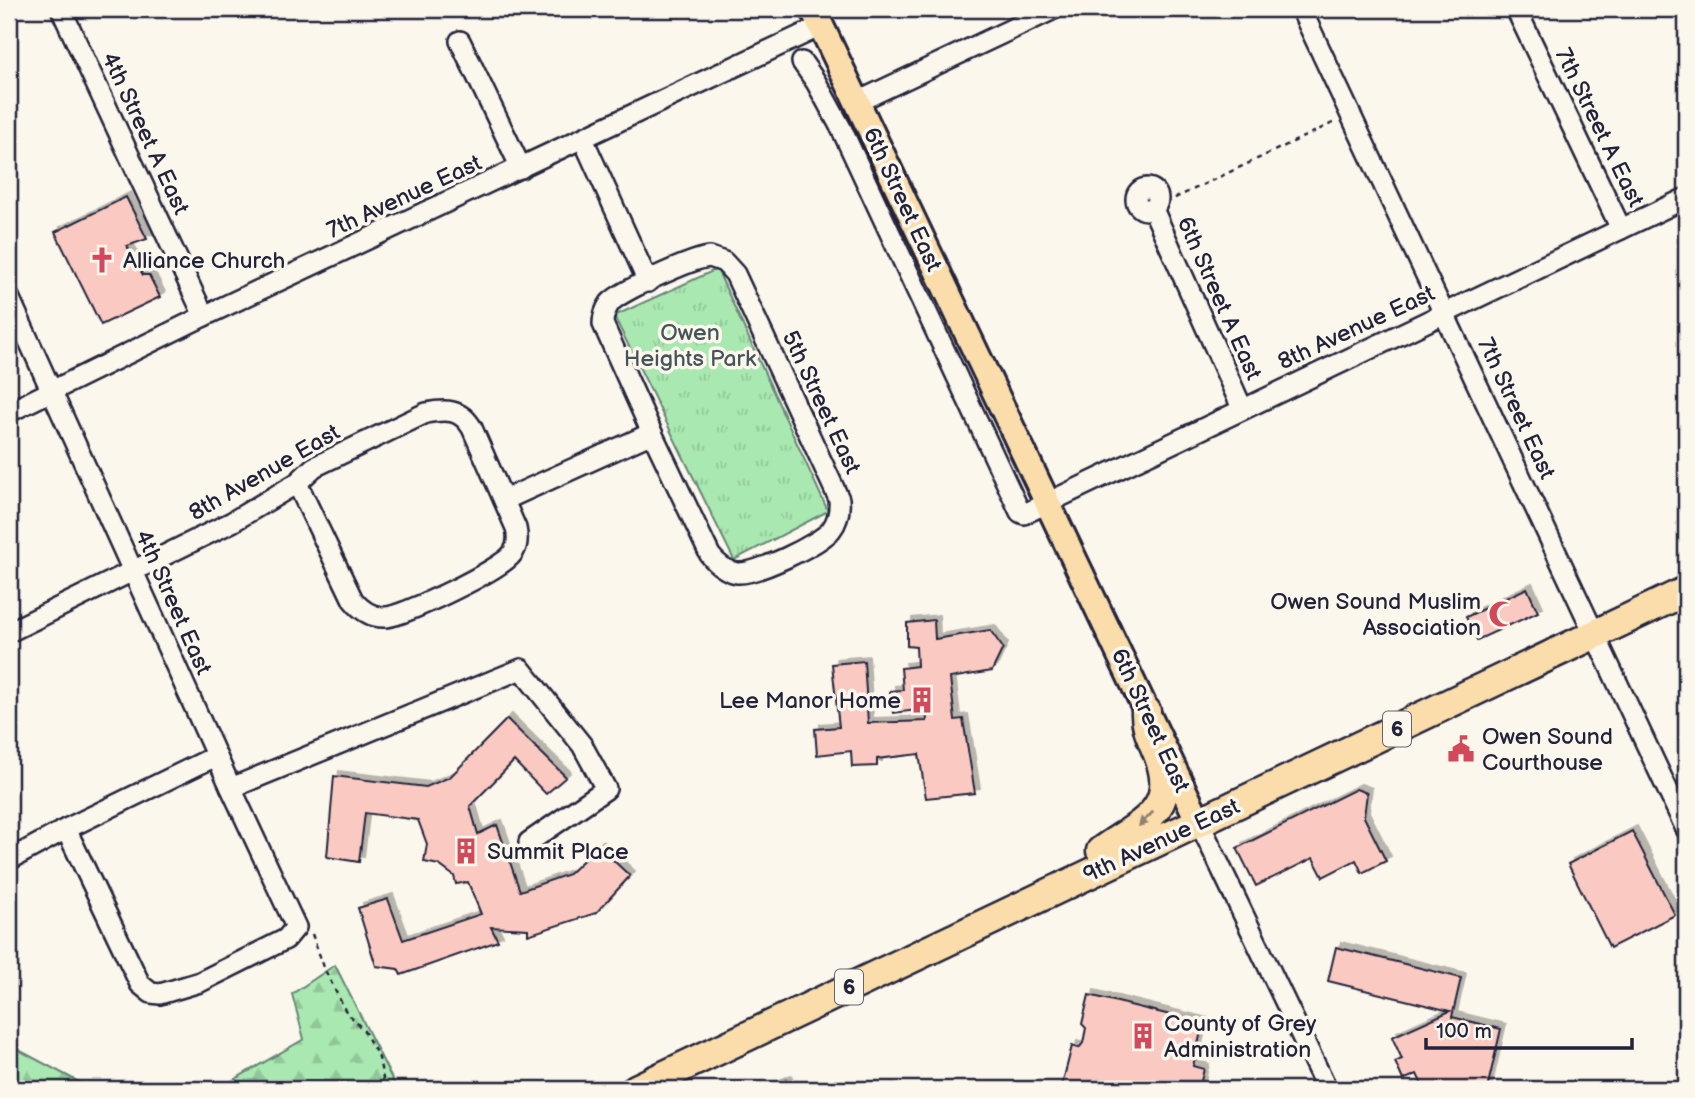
<svg xmlns="http://www.w3.org/2000/svg" width="1695" height="1098" font-family="'Balsamiq Sans',sans-serif">
  <style>
    .forest { fill: url(#forest-firs); stroke: #668576; stroke-width: 2 }
    .park { fill: url(#park-tufts); stroke: #668576; stroke-width: 2 }
    .building { fill: #facac2; stroke: #22223b; stroke-width: 2; filter: url(#shadow) }
    .lines { fill: none; stroke-linecap: round; stroke-linejoin: round }
    .minor-casing { stroke: #22223b; stroke-width: 24 }
    .major-casing { stroke: #22223b; stroke-width: 30 }
    .highway-casing { stroke: #22223b; stroke-width: 33 }
    .path { stroke: #22223b; stroke-width: 2.5; stroke-dasharray: 5 5; stroke-linecap: butt }
    .minor { stroke: #fbf7ec; stroke-width: 19 }
    .major { stroke: #faddab; stroke-width: 24 }
    .highway { stroke: #faddab; stroke-width: 28 }
    .oneway { fill: #8e8073 }
    .labels { text-anchor: middle; stroke-width: 7; stroke-linejoin: round; paint-order: stroke }
    .shield { fill: #fbf7ec; stroke: #636270; stroke-width: 2 }
    .shield-label { font-size: 21px; font-weight: bold; fill: #22223b }
    .street-label { font-size: 23px; fill: #22223b; stroke: #fbf7ec }
    .poi-label { font-size: 23px; fill: #22223b; stroke: #fbf7ec; text-anchor: start }
    .park-label { font-size: 23px; fill: #445458; stroke: #fbf7ec }
  </style>
  <defs>
    <pattern id="forest-firs" width="22" height="20" patternUnits="userSpaceOnUse" patternTransform="scale(1.75)"><rect width="22" height="20" fill="#a9e8b0"/><path d="M5 1l3.5 6h-7zM16 11l3.5 6h-7z" fill="#91c798"/></pattern>
    <pattern id="park-tufts" width="24" height="20" patternUnits="userSpaceOnUse" patternTransform="scale(1.75)"><rect width="24" height="20" fill="#a9e8b0"/><path d="M3 7l-1-3M5 7V3M7 7l1-3M15 17l-1-3M17 17v-4M19 17l1-3" fill="none" stroke="#91c798"/></pattern>
    <filter id="shadow"><feDropShadow dx="5" dy="-5" stdDeviation="0" flood-color="#0004"/></filter>
  </defs>
  <rect width="100%" height="100%" fill="#fbf7ec"/>
  <filter id="ink" filterUnits="userSpaceOnUse"><feTurbulence type="fractalNoise" baseFrequency=".0143" numOctaves="2"/><feDisplacementMap in="SourceGraphic" scale="14" xChannelSelector="R" yChannelSelector="G"/><feConvolveMatrix kernelMatrix="1 2 1 2 8 2 1 2 1" color-interpolation-filters="sRGB"/></filter>
  <g filter="url(#ink)">
    <g class="forest">
      <path d="M335 965 397 1089H218L304 1039 292 994Z"/>
      <path d="M9 1047 15 1048 92 1089H9Z"/>
    </g>
    <path class="park" d="M717 269 828 511 734 560 614 316Z"/>
    <g class="building">
      <path d="M126 197 147 239 127 246 143 275H149L160 297 101 325 55 232Z"/>
      <path d="M1527 588 1538 612 1477 640 1466 617Z"/>
      <path d="M934 620 935 639 990 630 1003 648 992 671 950 678 955 720 963 719 975 793 926 798 919 754 877 759V766L852 767 851 751 817 755 815 729 839 727 832 664 864 661 868 723 927 721 926 709 893 713 890 691 903 690 901 668 917 666 916 647 907 646V623Z"/>
      <path d="M507 719 566 777 546 794 514 761 470 806 478 834 497 825 520 891 569 874 598 846 630 876 596 913 528 935V929L491 927 498 941 401 975 398 969 376 966 358 908 388 899 403 940 481 914 468 882 456 884 454 876 439 865 424 862 427 844 418 820 365 813 359 862 327 857 334 776 426 787 450 777Z"/>
      <path d="M1356 789 1367 793 1364 817 1386 861 1362 873 1356 860 1323 877 1313 858 1256 886 1237 848Z"/>
      <path d="M1632 831 1675 915 1610 948 1568 864Z"/>
      <path d="M1336 947 1461 978 1452 1017 1501 1029 1487 1089H1424L1417 1074 1403 1080 1395 1062 1402 1059 1392 1037 1450 1011 1328 981Z"/>
      <path d="M1089 995 1203 1023 1193 1066 1204 1069 1199 1089H1061L1072 1046 1079 1048 1083 1043 1086 1028 1082 1024Z"/>
      <path d="M786 1080 790 1089H766Z"/>
    </g>
    <g class="lines">
      <g class="minor-casing">
        <g id="minor">
          <path d="M61 9 204 316"/>
          <path d="M1301 9 1686 829"/>
          <path d="M1516 9 1621 229"/>
          <path d="M460 41 521 168"/>
          <path d="M802 62 816 82 841 128 1020 512 1024 514 1686 198"/>
          <path d="M857 102 1054 9"/>
          <path d="M583 139 648 282"/>
          <circle cx="1147" cy="199" r="11"/>
          <path d="M1153 209 1242 408"/>
          <path d="M710 257 724 262 735 274 839 499C840 510 838 521 831 530 820 544 755 575 737 573 725 571 717 564 710 555L652 433 603 324C603 316 605 310 610 303 620 291 694 258 710 257Z"/>
          <path d="M9 297 231 788 296 927 286 939 200 982 160 994 151 993 140 984 66 829"/>
          <path d="M9 412 204 316 821 26"/>
          <path d="M504 500 652 433"/>
          <path d="M9 632 232 522 297 483 314 467 426 413C446 409 461 409 472 428L516 528C518 537 518 547 512 554 502 569 404 616 386 617 372 618 361 610 353 600L297 483"/>
          <path d="M231 788 521 669 582 745 606 789 529 842"/>
          <path d="M1199 822 1327 1089"/>
          <path d="M9 860 66 829 216 756"/>
        </g>
      </g>
      <g class="major-casing">
        <path id="major" d="M813 9 1199 822"/>
      </g>
      <g class="highway-casing">
        <g id="highway">
          <path d="M1101 851C1136 825 1180 812 1159 757 1153 741 1145 728 1146 711"/>
          <path d="M636 1089 1686 591"/>
        </g>
      </g>
      <g class="path">
        <path d="M1167 204 1171 200 1337 121"/>
        <path d="M312 934 325 970 345 1010 364 1031 379 1058 385 1089"/>
      </g>
      <use href="#minor" class="minor"/>
      <use href="#major" class="major"/>
      <use href="#highway" class="highway"/>
    </g>
    <defs><path id="oneway-solid" d="M-6-.8H1V-3.2L6.5 0L1 3.2V.8H-6Z" transform="scale(1.75)"/></defs>
    <use class="oneway" href="#oneway-solid" transform="translate(1146 819) rotate(135)"/>
  </g>
  <defs>
    <g id="church-bare" transform="scale(2.1)"><path d="M-1.2-6h2.4v3.5h3.3v2.4h-3.3V6h-2.4V-.1h-3.3v-2.4h3.3Z" fill="#d1495b" stroke="#fbf7ec" stroke-width="2.5" paint-order="stroke"/></g>
    <g id="mosque-bare" transform="scale(2.1)"><path d="M3.5-4.9A6 6 0 1 0 3.5 4.9A5 5 0 1 1 3.5-4.9Z" fill="#d1495b" stroke="#fbf7ec" stroke-width="2.5" paint-order="stroke"/></g>
    <g id="building-bare" transform="scale(2.1)"><path d="M-4-6H4V6H1V3H-1V6H-4ZM-2.5-4.3h1.7v1.8h-1.7ZM.8-4.3h1.7v1.8H.8ZM-2.5-1h1.7V.8h-1.7ZM.8-1h1.7V.8H.8Z" fill="#d1495b" stroke="#fbf7ec" stroke-width="2.5" paint-order="stroke"/></g>
    <g id="civic-bare" transform="scale(2.1)"><path d="M-.6-6.5H3V-4.5H.6V-3L4-1V1h2V6H-6V1h2V-1L-.6-3ZM-1.2 2.5V6h2.4V2.5Z" fill="#d1495b" stroke="#fbf7ec" stroke-width="2.5" paint-order="stroke"/></g>
  </defs>
  <g fill-rule="evenodd">
    <use href="#church-bare" x="102" y="260"/>
    <use href="#mosque-bare" x="1502" y="614"/>
    <use href="#building-bare" x="922" y="700"/>
    <use href="#civic-bare" x="1461" y="749"/>
    <use href="#building-bare" x="466" y="851"/>
    <use href="#building-bare" x="1143" y="1036"/>
  </g>
  <g class="labels">
    <g class="shield">
      <rect x="1383" y="711.5" width="28" height="35" rx="5"/>
      <rect x="835" y="969.5" width="28" height="35" rx="5"/>
    </g>
    <g class="shield-label">
      <text x="1397" y="736">6</text>
      <text x="849" y="994">6</text>
    </g>
    <g class="street-label">
      <text transform="translate(1600 127) rotate(64)" y="8">7th Street A East</text>
      <text transform="translate(146 133) rotate(65)" y="8">4th Street A East</text>
      <text transform="translate(404 196) rotate(-25)" y="8">7th Avenue East</text>
      <text transform="translate(903 199) rotate(65)" y="8">6th Street East</text>
      <text transform="translate(1220 298) rotate(66)" y="8">6th Street A East</text>
      <text transform="translate(1356 327) rotate(-25)" y="8">8th Avenue East</text>
      <text transform="translate(822 402) rotate(65)" y="8">5th Street East</text>
      <text transform="translate(1517 408) rotate(65)" y="8">7th Street East</text>
      <text transform="translate(264 472) rotate(-30)" y="8">8th Avenue East</text>
      <text transform="translate(174 602) rotate(66)" y="8">4th Street East</text>
      <text transform="translate(1151 720) rotate(65)" y="8">6th Street East</text>
      <text transform="translate(1161 840) rotate(-25)" y="8">9th Avenue East</text>
    </g>
    <g class="poi-label">
      <text x="123" y="268">Alliance Church</text>
      <text x="1481" y="609" text-anchor="end">Owen Sound Muslim<tspan x="1481" dy="26">Association</tspan></text>
      <text x="901" y="708" text-anchor="end">Lee Manor Home</text>
      <text x="1482" y="744">Owen Sound<tspan x="1482" dy="26">Courthouse</tspan></text>
      <text x="487" y="859">Summit Place</text>
      <text x="1164" y="1031">County of Grey<tspan x="1164" dy="26">Administration</tspan></text>
    </g>
    <g class="park-label">
      <text x="690" y="340">Owen<tspan x="690" dy="26">Heights Park</tspan></text>
    </g>
  </g>
  <rect width="1695" height="1098" fill="none" stroke="#fbf7ec" stroke-width="35"/>
  <rect x="18" y="18" width="1660" height="1063" fill="none" stroke="#22223b" stroke-width="2.5" filter="url(#ink)"/>
  <path d="M1426 1038v10h206v-10" fill="none" stroke="#22223b" stroke-width="3.5"/>
  <text x="1436" y="1038" font-size="21" fill="#22223b" stroke="#fbf7ec" stroke-width="5" paint-order="stroke">100 m</text>
</svg>
